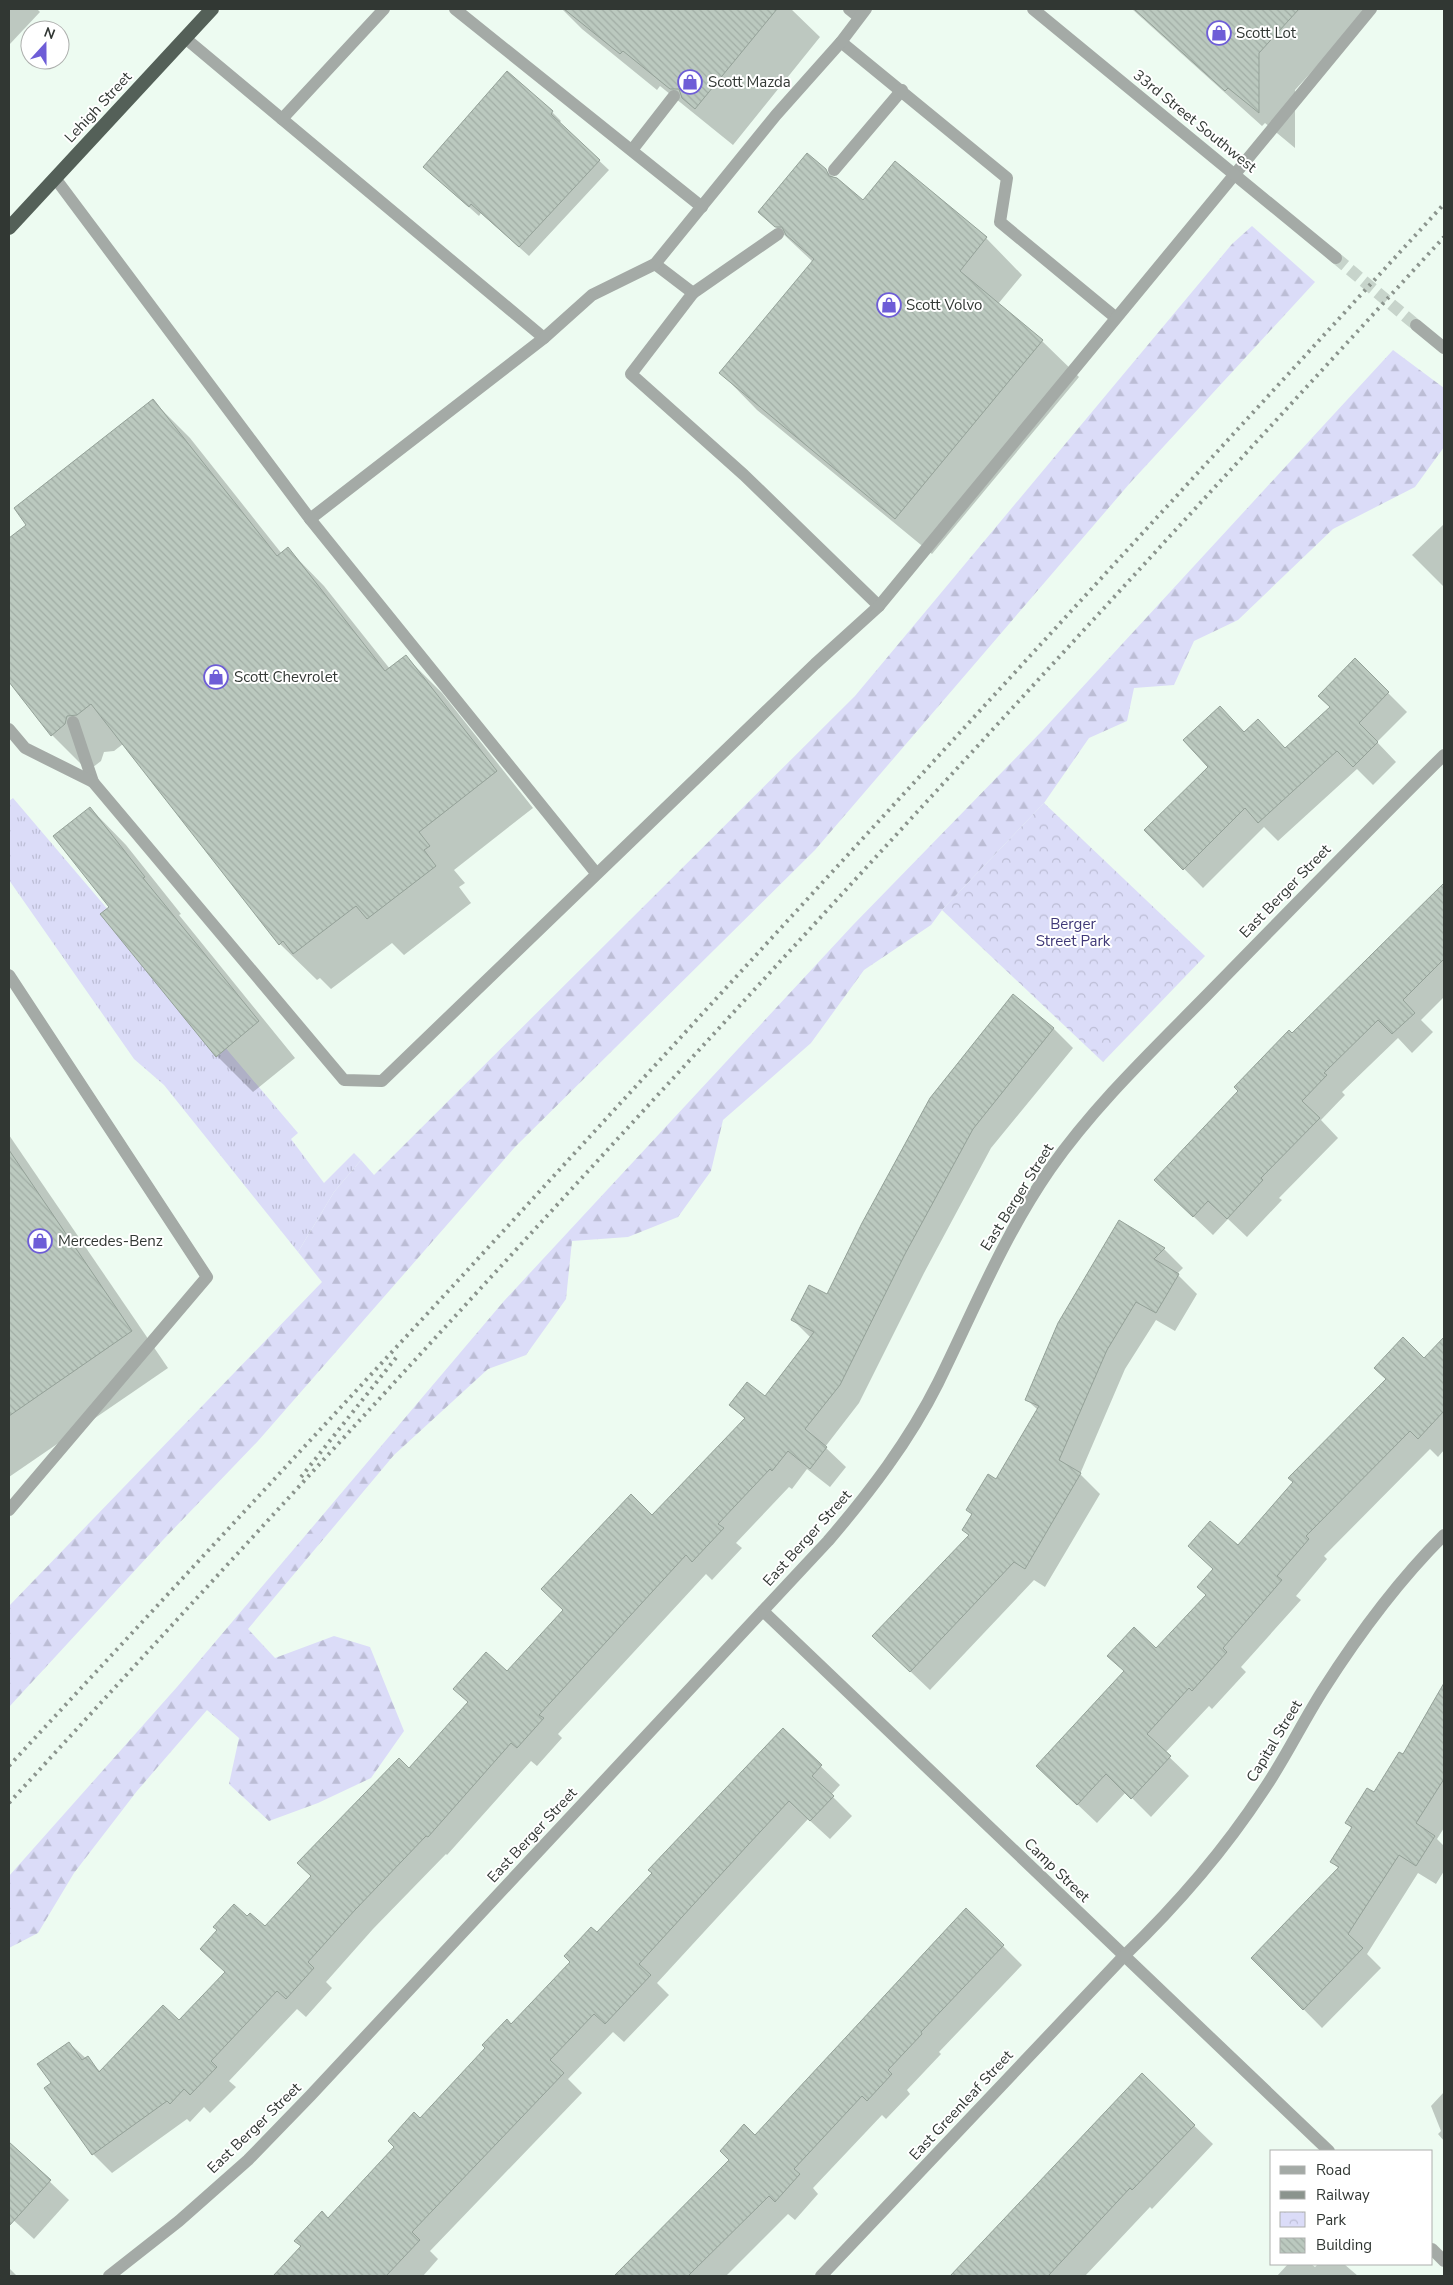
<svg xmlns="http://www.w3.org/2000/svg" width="1453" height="2285" font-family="'Nunito Sans',sans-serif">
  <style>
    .grass { fill: url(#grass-tufts) }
    .forest { fill: url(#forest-firs) }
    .park { fill: url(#park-crowns) }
    .shadow { fill: #0003 }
    .building { fill: url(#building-back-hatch); stroke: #94a198 }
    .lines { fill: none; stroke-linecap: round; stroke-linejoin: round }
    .minor-tunnel { stroke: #c7d4cb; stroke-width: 12; stroke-dasharray: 12 6; stroke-linecap: butt }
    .service { stroke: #a4aaa6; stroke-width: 12 }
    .minor { stroke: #a4aaa6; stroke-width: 12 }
    .trunk { stroke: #546058; stroke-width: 14 }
    .rail { stroke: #8b948d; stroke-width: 4; stroke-dasharray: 2.5 5; stroke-linecap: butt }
    .labels { text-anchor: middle; stroke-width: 4; stroke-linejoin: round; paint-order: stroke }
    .poi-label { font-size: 15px; fill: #313733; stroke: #fff; text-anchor: start }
    .street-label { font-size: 15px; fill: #313733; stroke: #fff }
    .park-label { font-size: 15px; fill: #3f3877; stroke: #fff }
  </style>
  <defs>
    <pattern id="grass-tufts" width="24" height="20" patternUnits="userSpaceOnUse" patternTransform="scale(1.25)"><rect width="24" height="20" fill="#dbdcf8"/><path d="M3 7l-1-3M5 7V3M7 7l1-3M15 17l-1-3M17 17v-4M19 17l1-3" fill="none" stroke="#bcbdd5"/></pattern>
    <pattern id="forest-firs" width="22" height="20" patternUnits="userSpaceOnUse" patternTransform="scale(1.25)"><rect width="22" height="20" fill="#dbdcf8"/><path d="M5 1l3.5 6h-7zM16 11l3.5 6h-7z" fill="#bcbdd5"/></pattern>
    <pattern id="park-crowns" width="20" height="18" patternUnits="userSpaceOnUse" patternTransform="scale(1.25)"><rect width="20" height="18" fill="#dbdcf8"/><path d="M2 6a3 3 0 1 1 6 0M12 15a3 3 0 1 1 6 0" fill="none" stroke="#bcbdd5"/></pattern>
    <pattern id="building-back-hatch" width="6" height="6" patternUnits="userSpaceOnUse" patternTransform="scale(1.25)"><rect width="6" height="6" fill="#bbc9bf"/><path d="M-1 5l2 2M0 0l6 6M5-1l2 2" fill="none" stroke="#a1ada5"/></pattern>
  </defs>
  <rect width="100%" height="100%" fill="#edfbf1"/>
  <path class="grass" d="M13 798 298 1133 291 1139 324 1183 354 1153 361 1160 334 1192 298 1252 164 1085 134 1059 9 880V801Z"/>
  <g class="forest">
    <path d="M1252 226 1315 282 1130 483 815 850 515 1147 258 1441 162 1541 9 1707V1606L322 1282 298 1252 334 1192 361 1160 374 1175 855 696 1232 244Z"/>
    <path d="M1393 350 1444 388V447L1415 487 1333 529 1238 620 1194 641 1174 685 1134 688 1127 721 1089 738 1044 803 942 910 931 925 864 970 811 1043 723 1120 711 1171 678 1217 628 1237 572 1241 566 1299 526 1355 488 1369 394 1455 248 1629 275 1658 334 1636 370 1647 404 1731 371 1778 318 1803 269 1821 229 1784 239 1738 207 1710 137 1791 74 1873 38 1933 9 1948V1876L177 1687 504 1301 853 925 1042 731Z"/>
  </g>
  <path class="park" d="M1044 803 1205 956 1103 1062 942 910Z"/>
  <g class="shadow">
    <path d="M9 9H37L40 12 9 45Z"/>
    <path d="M562 9H791L820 37 733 145 660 86 657 90 582 29Z"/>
    <path d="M1132 9H1369L1295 90V148L1265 123 1262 126Z"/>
    <path d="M552 112 561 121 559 123 609 170 529 256 481 213 479 216 434 176Z"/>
    <path d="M825 170 863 201 986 238 1022 275 998 304 1042 341 1079 377 932 554 757 410 721 373 813 262 760 212Z"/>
    <path d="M153 401 190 438 282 554 288 549 324 586 390 669 406 657 442 693 533 808 454 870 465 883 459 887 471 903 404 955 392 943 331 989 320 978 317 980 280 944 123 744 114 751 104 752 101 761 88 771 52 735 9 680V583L13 580 9 575V540L28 525Z"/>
    <path d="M1444 524V587L1412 555Z"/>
    <path d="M1355 660 1407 712 1377 742 1396 762 1373 785 1357 769 1278 841 1264 827 1203 888 1146 830 1209 767 1220 708 1245 733 1286 749 1332 707Z"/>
    <path d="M90 808 126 845 181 914 179 915 295 1058 253 1092 217 1056Z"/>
    <path d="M1444 884V997L1421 1020 1433 1032 1412 1053 1398 1038 1342 1092 1345 1095 1321 1120 1338 1138 1279 1198 1282 1200 1247 1237 1228 1219 1213 1235 1175 1199 1292 1035Z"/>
    <path d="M1013 996 1054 1029 1073 1048 991 1148 924 1273 859 1403 825 1447 846 1467 830 1487 807 1469 792 1489 789 1487 736 1543 742 1548 712 1580 706 1574 558 1734 562 1738 537 1766 531 1761 447 1855 446 1854 373 1929 326 1982 332 1988 306 2017 297 2009 229 2081 236 2087 210 2113 204 2107 190 2122 187 2119 112 2173 93 2154 53 2084 69 2043 101 2072 179 2022 226 1973 247 1918 265 1928 409 1770 507 1673 745 1419 731 1405 765 1398 811 1338 793 1320 827 1295Z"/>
    <path d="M9 1135 168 1368 9 1477Z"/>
    <path d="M1164 1249 1183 1268 1177 1274 1197 1294 1175 1331 1156 1320 1125 1369 1080 1474 1100 1494 1045 1587 1034 1580 930 1690 893 1655 969 1536 964 1530 973 1515 968 1510 997 1481 1038 1410 1027 1400 1059 1324Z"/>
    <path d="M1441 1342 1444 1346V1450L1438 1457 1430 1449 1324 1556 1327 1559 1296 1596 1301 1600 1241 1667 1246 1672 1212 1709 1209 1706 1165 1753 1189 1776 1151 1817 1126 1792 1097 1823 1057 1785 1156 1650 1207 1595 1214 1570 1189 1546 1238 1547Z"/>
    <path d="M1444 1686V1828L1437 1839 1444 1846V1871L1436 1884 1418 1873 1367 1954 1381 1968 1322 2028 1253 1958 1339 1869 1332 1862 1352 1829 1347 1823 1374 1794 1403 1756Z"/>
    <path d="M783 1730 840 1785 831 1795 852 1816 830 1839 808 1819 657 1983 669 1995 624 2042 613 2032 568 2079 582 2093 430 2251 438 2259 423 2276H275L597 1934Z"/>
    <path d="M1003 1946 1022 1965 939 2052 941 2054 907 2090 910 2094 886 2119 882 2115 813 2188 818 2194 795 2220 788 2214 726 2276H617L755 2136Z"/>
    <path d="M1142 2075 1213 2144 1152 2209 1150 2207 1085 2276H952Z"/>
    <path d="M1444 2092V2141L1438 2134 1441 2131 1431 2106Z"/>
    <path d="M9 2143 69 2200 34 2239 9 2216Z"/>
    <path d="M1288 2264H1311L1315 2267 1318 2264H1344L1358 2276H1277Z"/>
    <path d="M9 2268 17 2276H9Z"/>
  </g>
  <g class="building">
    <path d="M564 9H777L695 109 682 98 679 89H670L623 51 620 54Z"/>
    <path d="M1134 9H1299L1259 53V113L1228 88 1225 91Z"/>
    <path d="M507 71 553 111 551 114 600 160 519 247 471 204 469 207 423 167Z"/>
    <path d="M807 153 826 169 829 176 837 178 863 200 895 161 987 237 960 271 1043 340 895 519 719 373 814 259 786 235 782 227H775L758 212Z"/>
    <path d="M153 399 277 556 288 547 385 671 406 655 497 771 419 832 430 846 424 850 436 866 367 919 356 906 293 954 283 941 279 945 91 704 77 715 67 716 65 724 51 736 9 682V538L26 525 14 508Z"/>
    <path d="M1355 658 1389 692 1359 723 1378 742 1353 767 1337 751 1258 823 1245 808 1183 870 1144 830 1208 767 1183 740 1220 706 1244 732 1258 719 1285 748 1330 707 1318 696Z"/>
    <path d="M90 807 145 877 143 878 259 1021 216 1057 100 914 109 907 53 836Z"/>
    <path d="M1444 883V959L1403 1000 1415 1013 1392 1034 1378 1020 1324 1073 1327 1075 1302 1101 1320 1118 1261 1178 1263 1180 1227 1219 1208 1201 1193 1217 1154 1180 1238 1091 1234 1087 1289 1030 1292 1033Z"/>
    <path d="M1013 994 1054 1028 973 1129 905 1254 840 1385 805 1429 827 1447 810 1469 788 1451 772 1471 770 1469 718 1524 724 1528 692 1562 686 1555 539 1715 544 1718 517 1748 511 1743 428 1837 426 1836 355 1910 308 1962 314 1968 286 1999 277 1991 211 2061 217 2067 190 2095 184 2089 170 2104 167 2101 92 2155 44 2088 51 2083 37 2064 69 2042 82 2060 88 2056 99 2072 163 2005 179 2020 225 1972 200 1949 217 1930 213 1927 234 1904 247 1916 250 1913 265 1926 311 1876 297 1863 399 1758 409 1768 468 1702 453 1689 486 1652 507 1671 563 1610 541 1589 576 1552 631 1494 652 1515 745 1418 729 1405 747 1382 765 1396 814 1332 791 1320 809 1285 827 1294 862 1223 930 1098Z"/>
    <path d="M9 1150 132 1331 9 1416Z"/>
    <path d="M1119 1220 1165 1248 1154 1259 1179 1274 1156 1313 1136 1302 1107 1350 1059 1460 1081 1473 1025 1569 1014 1562 910 1672 872 1636 969 1535 962 1530 972 1514 966 1510 988 1474 996 1479 1039 1406 1025 1400 1058 1323Z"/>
    <path d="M1403 1337 1424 1358 1444 1337V1411L1418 1439 1410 1431 1306 1536 1309 1539 1277 1576 1282 1580 1223 1648 1227 1652 1192 1691 1189 1688 1147 1734 1171 1756 1131 1799 1106 1774 1077 1805 1036 1766 1124 1671 1107 1656 1134 1627 1156 1648 1206 1595 1197 1587 1213 1569 1188 1546 1210 1521 1238 1545 1293 1482 1288 1478 1386 1379 1374 1368Z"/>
    <path d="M1444 1683V1779L1416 1823 1435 1836 1416 1866 1399 1855 1348 1934 1363 1948 1303 2010 1251 1958 1339 1867 1330 1862 1352 1827 1345 1823 1367 1788 1374 1792 1399 1752 1403 1754Z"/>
    <path d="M783 1728 822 1765 812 1776 834 1796 810 1821 789 1801 747 1846 639 1964 651 1975 605 2024 594 2014 550 2060 564 2073 412 2232 420 2240 386 2276H273L301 2246 294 2241 322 2211 328 2218 394 2147 388 2141 414 2112 420 2118 485 2048 482 2045 507 2019 511 2024 570 1962 564 1956 591 1927 597 1932 652 1873 648 1870Z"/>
    <path d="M966 1908 1004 1945 921 2032 922 2034 888 2070 892 2074 867 2101 862 2096 794 2169 800 2174 775 2202 769 2196 688 2276H614L729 2160 720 2151 744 2124 755 2135Z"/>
    <path d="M1142 2073 1195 2125 1132 2190 1130 2188 1048 2276H950Z"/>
    <path d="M9 2142 51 2180 9 2226Z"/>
  </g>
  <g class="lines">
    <path class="minor-tunnel" d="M1336 258 1416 325"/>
    <g class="service">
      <path d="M455 9 702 207"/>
      <path d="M849 9 859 17"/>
      <path d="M185 38 544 338"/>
      <path d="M841 42 1007 178 1000 222 1115 317"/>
      <path d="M282 119 384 9"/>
      <path d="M632 150 674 96"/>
      <path d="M834 170 902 90"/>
      <path d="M55 178 310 519 596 873"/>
      <path d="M655 264 693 293 631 374 744 475 879 606"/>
      <path d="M693 293 778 234"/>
      <path d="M310 519 544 338 592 295 655 264 776 115 841 42 866 9"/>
      <path d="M73 722 93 782"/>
      <path d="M9 729 25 748 93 782 344 1080 382 1081 815 664 879 606 1371 9"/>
      <path d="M9 975 207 1277 9 1510"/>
    </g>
    <g class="minor">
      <path d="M1033 9 1336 258"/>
      <path d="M1416 325 1444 348"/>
      <path d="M763 1611 1329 2151"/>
      <path d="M1432 2249 1444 2261"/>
      <path d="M109 2276 179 2221 248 2160 311 2095 828 1541C870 1492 909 1441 938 1383 974 1310 1003 1237 1050 1169 1095 1105 1152 1051 1206 996 1285 915 1364 834 1444 755"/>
      <path d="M821 2276 1124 1956C1177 1905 1223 1852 1263 1791 1285 1759 1302 1723 1323 1690 1358 1635 1398 1581 1444 1535"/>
    </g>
    <path class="trunk" d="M9 228 212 9"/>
    <g class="rail">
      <path d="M301 1477 399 1354"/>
      <path d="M9 1766 452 1287 1444 204"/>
      <path d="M9 1803 1444 237"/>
    </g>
  </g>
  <defs>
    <g id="shop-ring" transform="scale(1.25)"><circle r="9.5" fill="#fff" stroke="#6e5dd7" stroke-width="1.5"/><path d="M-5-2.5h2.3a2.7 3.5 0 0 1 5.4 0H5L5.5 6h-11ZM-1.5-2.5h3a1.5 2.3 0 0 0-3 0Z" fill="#6e5dd7"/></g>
  </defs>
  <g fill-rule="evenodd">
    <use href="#shop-ring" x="1219" y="33"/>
    <use href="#shop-ring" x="690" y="82"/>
    <use href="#shop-ring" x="889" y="305"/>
    <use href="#shop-ring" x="216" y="677"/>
    <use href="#shop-ring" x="40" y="1241"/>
  </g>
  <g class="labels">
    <g class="poi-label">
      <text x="1236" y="38">Scott Lot</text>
      <text x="708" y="87">Scott Mazda</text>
      <text x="906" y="310">Scott Volvo</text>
      <text x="234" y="682">Scott Chevrolet</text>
      <text x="58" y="1246">Mercedes-Benz</text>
    </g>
    <g class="street-label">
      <text transform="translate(98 107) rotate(-47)" y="5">Lehigh Street</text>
      <text transform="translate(1195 121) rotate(39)" y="5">33rd Street Southwest</text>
      <text transform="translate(1285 891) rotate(-46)" y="5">East Berger Street</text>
      <text transform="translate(1017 1197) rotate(-58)" y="5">East Berger Street</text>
      <text transform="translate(807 1538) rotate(-48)" y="5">East Berger Street</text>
      <text transform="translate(1274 1741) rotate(-59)" y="5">Capital Street</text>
      <text transform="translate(532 1835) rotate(-47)" y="5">East Berger Street</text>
      <text transform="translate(1057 1870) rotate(44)" y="5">Camp Street</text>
      <text transform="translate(961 2105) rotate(-47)" y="5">East Greenleaf Street</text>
      <text transform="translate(254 2128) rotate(-44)" y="5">East Berger Street</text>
    </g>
    <g class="park-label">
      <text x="1073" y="929">Berger<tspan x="1073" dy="17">Street Park</tspan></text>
    </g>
  </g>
  <rect width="1453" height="2285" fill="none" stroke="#313733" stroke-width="20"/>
  <rect x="1270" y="2150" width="162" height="115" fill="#ffffff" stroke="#adafad"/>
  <rect x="1280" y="2166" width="25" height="8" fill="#a4aaa6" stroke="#adafad"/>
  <text x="1316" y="2175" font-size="15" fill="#313733">Road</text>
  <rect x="1280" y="2191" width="25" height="8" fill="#8b948d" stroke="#adafad"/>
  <text x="1316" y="2200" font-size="15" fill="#313733">Railway</text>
  <rect x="1280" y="2212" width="25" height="15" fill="url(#park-crowns)" stroke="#adafad"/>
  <text x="1316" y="2225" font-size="15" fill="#313733">Park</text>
  <rect x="1280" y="2238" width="25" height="15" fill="url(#building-back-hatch)" stroke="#adafad"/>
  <text x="1316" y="2250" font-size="15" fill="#313733">Building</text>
  <g transform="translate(45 45) rotate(21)"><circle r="24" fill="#ffffff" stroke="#adafad"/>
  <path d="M0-4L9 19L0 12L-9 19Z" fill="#6e5dd7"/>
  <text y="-8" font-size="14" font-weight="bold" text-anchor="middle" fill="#313733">N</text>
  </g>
</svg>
